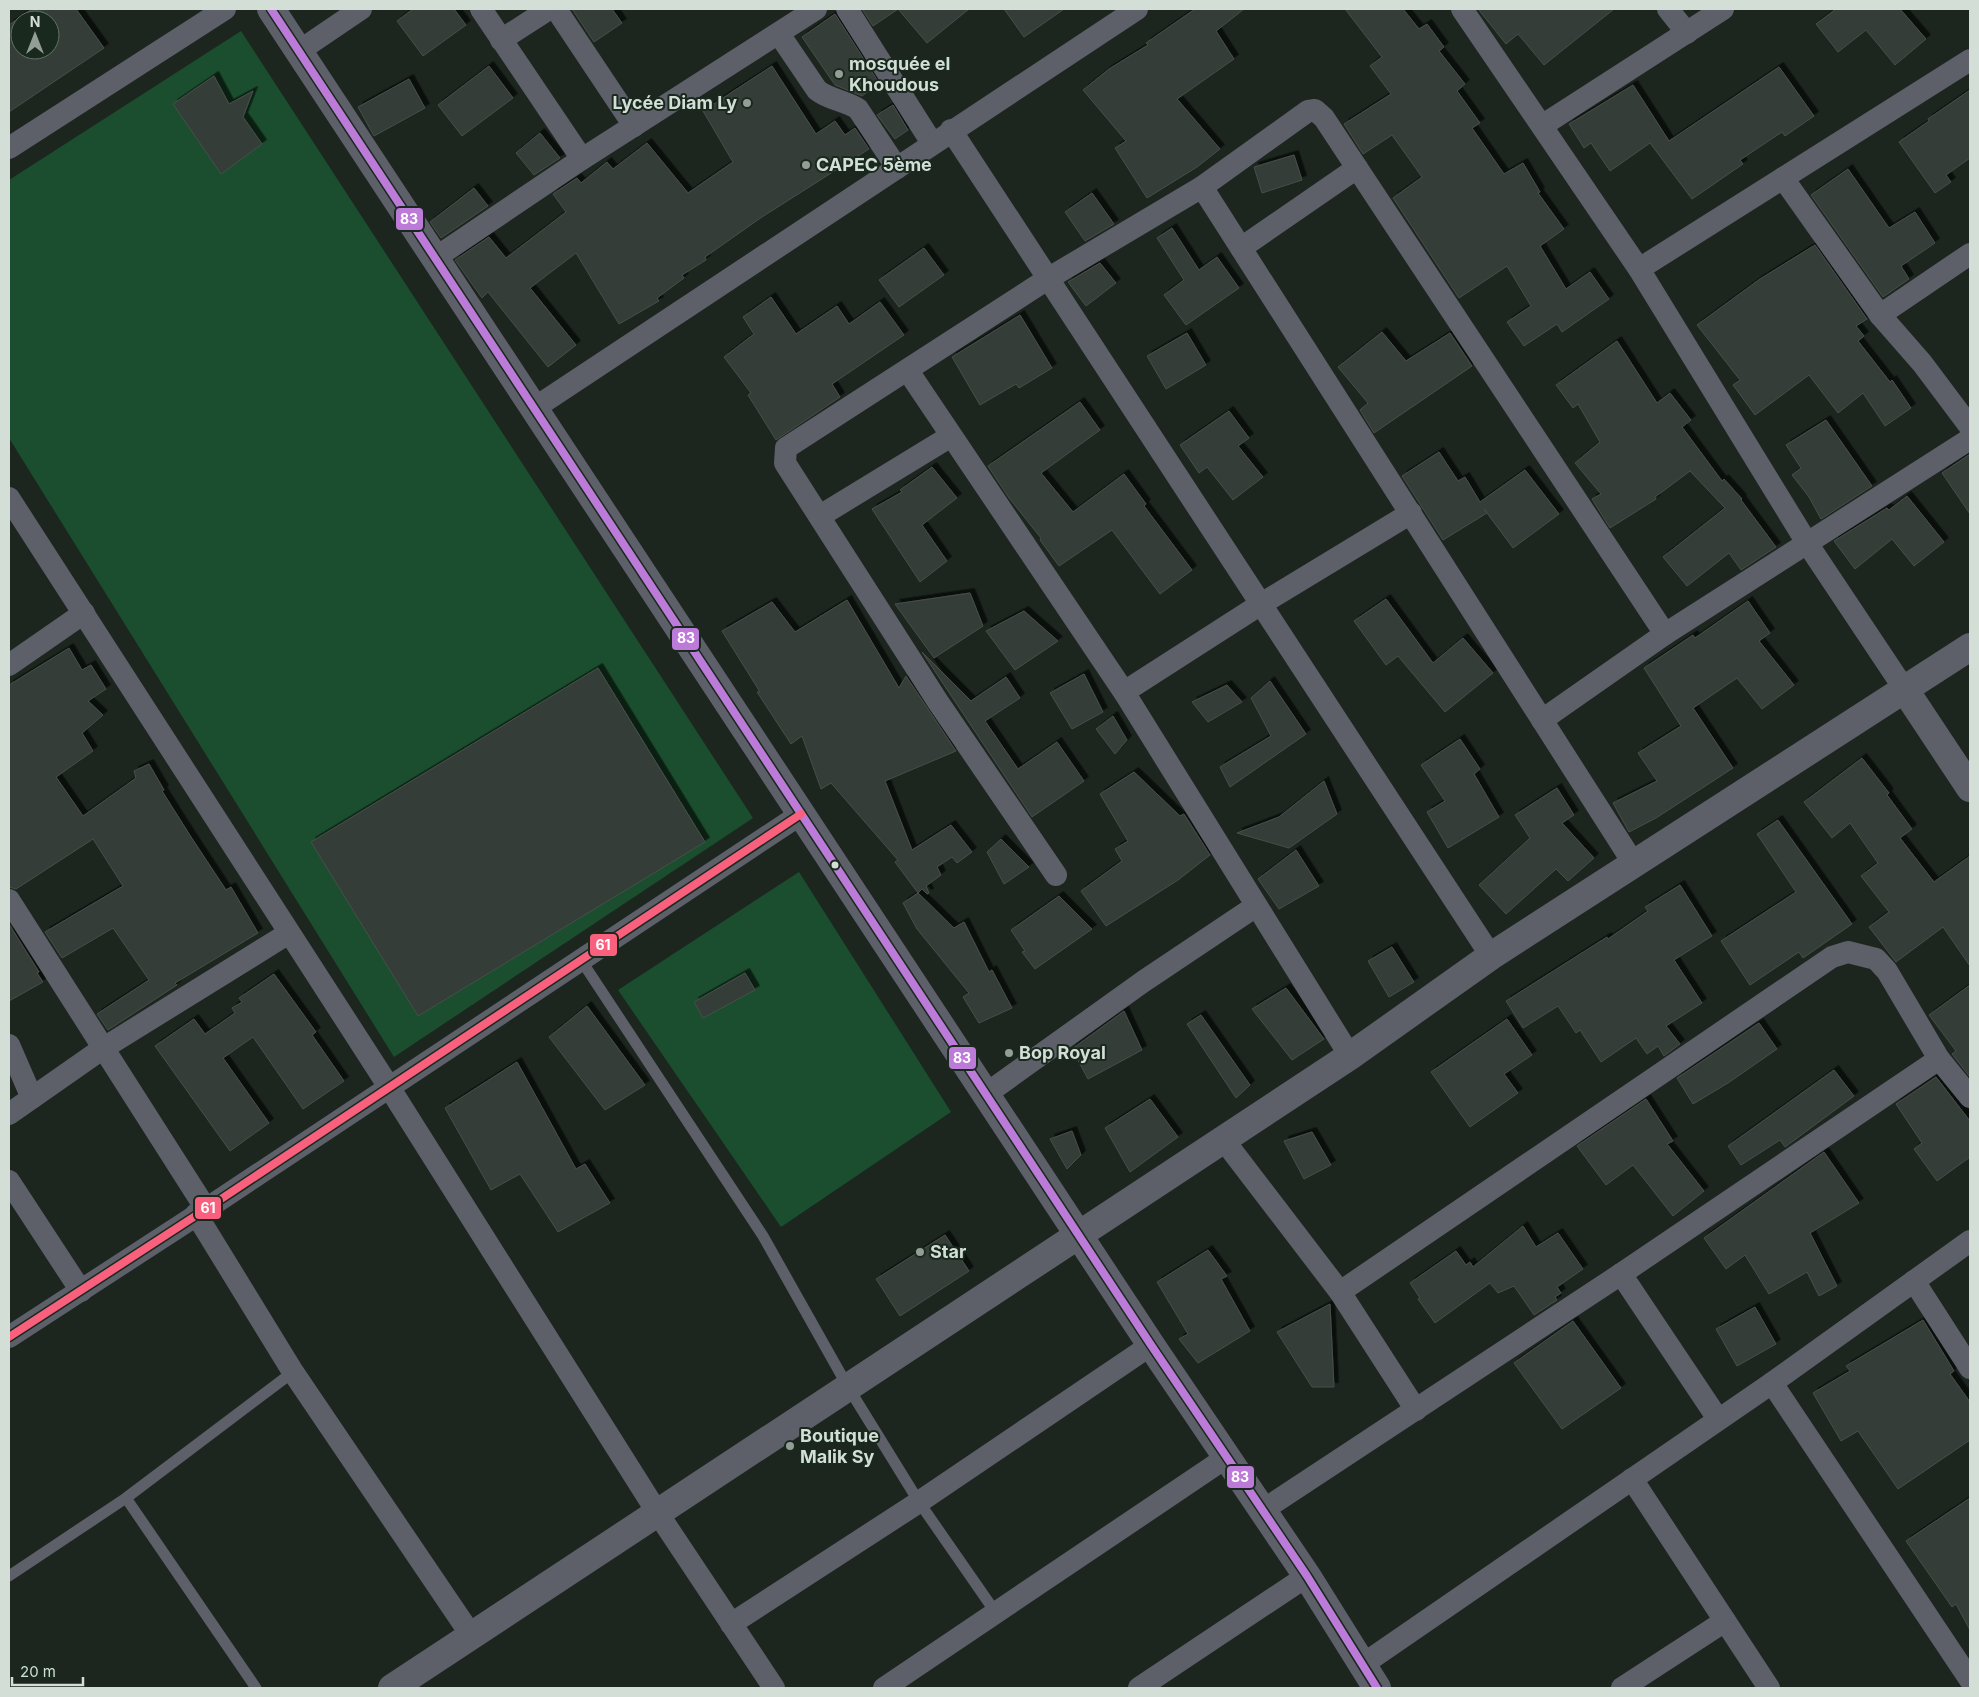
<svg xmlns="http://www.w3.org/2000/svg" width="1979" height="1697" font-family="Inter,sans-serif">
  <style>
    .green { fill: #1a4e2e }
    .building { fill: #353d38; stroke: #464f49; fill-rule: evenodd; filter: url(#shadow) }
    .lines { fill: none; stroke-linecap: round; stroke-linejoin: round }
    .service { stroke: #5d5f69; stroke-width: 11 }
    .minor { stroke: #5d5f69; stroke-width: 22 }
    .tertiary { stroke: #5d5f69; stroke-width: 28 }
    .bus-1-casing { stroke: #19291d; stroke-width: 11 }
    .bus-2-casing { stroke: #19291d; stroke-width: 11 }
    .bus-1 { stroke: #bd7bd9; stroke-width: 8 }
    .bus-2 { stroke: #f8607d; stroke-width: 8 }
    .poi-dot { fill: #939e96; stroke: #19291d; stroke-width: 2 }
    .bus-dot { fill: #d3ded6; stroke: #19291d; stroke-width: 2 }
    .labels { text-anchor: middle; stroke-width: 4; stroke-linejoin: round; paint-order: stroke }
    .poi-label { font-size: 18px; font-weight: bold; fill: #d3ded6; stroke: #19291d; text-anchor: start }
    .line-badge { stroke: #19291d; stroke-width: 2 }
    .badge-label { font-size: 14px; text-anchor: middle; font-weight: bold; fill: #fff }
  </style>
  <defs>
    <filter id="shadow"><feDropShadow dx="4.5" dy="-4.5" stdDeviation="0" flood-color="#0009"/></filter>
  </defs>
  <rect width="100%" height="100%" fill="#1c261f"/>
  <g class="green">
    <path d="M241 31 753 818 394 1057 9 438V180Z"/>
    <path d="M799 872 951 1112 781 1227 618 990Z"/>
  </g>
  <g class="building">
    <path d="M32 9H76L104 48 9 112V25ZM20 20H50V50H20Z"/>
    <path d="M413 9H454L466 25 423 56 397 21Z"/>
    <path d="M572 9H612L622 23 594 42Z"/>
    <path d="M862 9H969L927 43 898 9 873 26Z"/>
    <path d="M1004 9H1064L1024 37Z"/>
    <path d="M1195 9H1244L1216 31 1234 59 1177 99 1220 149 1197 167 1147 198 1115 148 1126 141 1083 90 1109 69 1148 45 1146 43Z"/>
    <path d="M1345 9H1403L1419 29 1427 24 1444 47 1439 51 1465 84 1457 91 1480 123 1472 128 1504 174 1523 163 1540 192 1538 193 1564 229 1540 246 1566 289 1590 272 1609 299 1562 332 1557 324 1524 346 1507 322 1531 306 1507 266 1459 298 1393 198 1422 177 1392 135 1363 154 1344 124 1391 94 1370 66 1382 57Z"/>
    <path d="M1478 9H1614L1544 65 1518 34 1506 44Z"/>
    <path d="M1836 9H1900L1926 39 1895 65 1866 30 1838 52 1816 24Z"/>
    <path d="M835 14 879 83 862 96 835 85 802 37Z"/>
    <path d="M489 66 513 98 462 136 438 105Z"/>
    <path d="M772 66 816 134 835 121 845 135 855 128 869 149 762 217 705 257 706 260 682 275 684 278 657 298 659 301 619 324 576 253 530 288 576 345 548 367 488 292 482 298 455 260 489 237 506 258 566 212 553 194 577 178 581 183 607 162 613 169 647 143 688 193 733 162 703 111Z"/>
    <path d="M1779 67 1814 116 1785 136 1782 132 1740 160 1743 164 1692 199 1650 143 1610 171 1591 143 1584 148 1569 124 1633 85 1669 141Z"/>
    <path d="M214 76 229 104 253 91 243 117 262 144 221 174 173 104Z"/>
    <path d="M409 79 425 108 374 136 358 107Z"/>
    <path d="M1970 90V158L1946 175 1951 182 1935 193 1899 142 1929 121 1928 119Z"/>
    <path d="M893 105 908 130 895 139 877 115Z"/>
    <path d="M540 133 560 158 534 175 516 153Z"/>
    <path d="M1294 155 1302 180 1262 193 1254 167Z"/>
    <path d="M1848 169 1889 228 1915 212 1935 243 1901 266 1909 279 1883 297 1811 195Z"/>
    <path d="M474 188 488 206 441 238 430 222Z"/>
    <path d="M1092 193 1114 224 1085 241 1065 212Z"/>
    <path d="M1172 228 1199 270 1217 257 1239 288 1186 325 1164 295 1184 280 1157 238Z"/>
    <path d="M1815 245 1867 319 1856 326 1864 336 1858 341 1890 382 1892 380 1911 408 1885 426 1863 393 1838 413 1809 375 1755 415 1733 385 1740 380 1697 325 1760 279Z"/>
    <path d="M924 248 944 275 899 307 879 280Z"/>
    <path d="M1100 263 1116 283 1086 306 1068 282Z"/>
    <path d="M771 297 796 334 837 306 849 324 880 302 904 335 832 384 840 397 776 440 748 395 751 393 724 357 754 334 743 317Z"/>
    <path d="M1020 315 1052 368 1019 388 1016 384 980 405 952 357Z"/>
    <path d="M1382 332 1406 361 1450 333 1472 366 1374 433 1360 410 1368 403 1338 367Z"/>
    <path d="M1187 333 1206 365 1166 389 1147 356Z"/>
    <path d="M1617 341 1657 403 1670 393 1691 420 1682 427 1722 481 1724 479 1742 499 1741 500 1776 547 1741 570 1729 553 1687 586 1663 557 1725 508 1690 471 1655 497 1656 499 1610 528 1592 499 1601 494 1575 463 1600 442 1578 404 1573 408 1556 385Z"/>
    <path d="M1080 402 1100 430 1041 473 1073 512 1124 474 1146 504 1144 506 1192 570 1160 594 1112 530 1059 566 1040 540 1041 538 1009 498 988 466Z"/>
    <path d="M1229 411 1249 438 1238 446 1263 477 1233 500 1207 467 1199 473 1180 445Z"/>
    <path d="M1826 420 1872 486 1821 519 1809 497 1792 475 1801 468 1786 445Z"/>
    <path d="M1439 452 1458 481 1465 477 1480 502 1525 470 1559 514 1513 548 1484 509 1487 513 1443 540 1402 476Z"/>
    <path d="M1970 454V514L1942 473Z"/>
    <path d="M932 467 957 498 922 525 947 561 920 582 872 509 902 492 900 490Z"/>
    <path d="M1907 496 1944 542 1914 566 1892 539 1855 569 1834 541 1887 508 1889 510Z"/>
    <path d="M970 593 983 626 934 658 895 604Z"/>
    <path d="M1386 599 1433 663 1463 638 1493 673 1445 712 1398 656 1386 665 1354 621Z"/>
    <path d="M847 600 899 688 906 676 956 751 885 781 912 850 951 825 972 852 957 863 952 857 937 867 941 875 926 886 929 893 927 894 922 889 918 893 895 862 898 860 831 783 821 789 802 736 791 744 757 692H760L722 631 772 602 795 632Z"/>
    <path d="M1748 601 1770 633 1759 641 1794 685 1762 709 1737 678 1693 708 1733 768 1656 818 1629 832 1613 803 1657 781 1638 753 1681 726 1644 668 1693 635 1695 638Z"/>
    <path d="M1024 611 1058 641 1015 670 986 631Z"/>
    <path d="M69 648 82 670 91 665 106 689 88 701 103 715 82 733 93 751 56 777 83 816 136 778 134 771 149 764 164 790 162 791 191 837 226 890 231 887 258 933 175 983 177 985 108 1030 97 1014 149 980 113 928 62 958 45 932 123 886 93 839 16 889 9 887V685Z"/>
    <path d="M922 652 971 701 1006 677 1020 698 985 721 1018 769 1057 742 1084 781 1032 817Z"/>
    <path d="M598 668 705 842 418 1016 311 842Z"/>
    <path d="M1084 674 1103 712 1072 729 1050 693Z"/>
    <path d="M1270 681 1306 734 1230 787 1220 767 1271 736 1251 698Z"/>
    <path d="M1227 685 1242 702 1208 722 1192 702Z"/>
    <path d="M1113 716 1127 740 1115 754 1096 729Z"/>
    <path d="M1460 739 1480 769 1474 774 1499 817 1448 848 1427 812 1445 801 1421 765Z"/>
    <path d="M1862 758 1889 793 1887 795 1912 829 1900 838 1934 882 1970 856V966L1943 927 1896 962 1869 927 1889 912 1861 876 1878 863 1850 823 1832 838 1804 802Z"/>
    <path d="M1134 772 1180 816 1184 814 1210 855 1178 880 1106 926 1081 891 1122 861 1115 849 1128 841 1100 794Z"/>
    <path d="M1324 781 1337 814 1289 848 1237 833 1279 817Z"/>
    <path d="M1557 788 1574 815 1562 823 1594 858 1568 881 1556 869 1506 914 1479 885 1530 838 1515 815Z"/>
    <path d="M1778 820 1852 924 1803 958 1799 952 1750 985 1721 941 1796 892 1757 834Z"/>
    <path d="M1001 839 1029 867 1004 884 987 852Z"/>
    <path d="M1296 850 1319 886 1279 909 1258 879Z"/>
    <path d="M1680 885 1712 936 1674 960 1702 1003 1666 1026 1680 1044 1664 1056 1658 1046 1647 1054 1636 1038 1601 1062 1580 1030 1576 1033 1558 1006 1523 1028 1506 1001 1607 937 1608 939 1648 911 1645 907Z"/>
    <path d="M918 893 954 928 964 922 989 972 992 970 1012 1008 979 1023 963 997 969 993 917 929 903 903Z"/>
    <path d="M1059 896 1092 929 1035 969 1022 952 1025 951 1011 930Z"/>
    <path d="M9 924 39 972 37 973 43 982 9 1001Z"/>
    <path d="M1392 947 1414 982 1389 997 1368 961Z"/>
    <path d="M745 973 755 990 703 1018 694 1002Z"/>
    <path d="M274 974 316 1032 312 1035 344 1081 303 1109 253 1037 223 1058 269 1123 230 1151 155 1046 194 1019 205 1034 235 1013 232 1008 242 1002 239 998Z"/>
    <path d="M1970 985V1077L1952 1054 1956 1051 1929 1015Z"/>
    <path d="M1286 988 1324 1039 1292 1060 1252 1009Z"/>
    <path d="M587 1006 645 1085 605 1110 549 1037Z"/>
    <path d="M1124 1011 1142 1050 1088 1079 1072 1049Z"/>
    <path d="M1201 1015 1250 1085 1236 1098 1187 1024Z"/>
    <path d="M1507 1019 1532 1055 1504 1074 1518 1093 1470 1127 1431 1072Z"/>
    <path d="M1759 1023 1777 1049 1728 1083 1693 1104 1677 1078Z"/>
    <path d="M517 1062 576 1169 585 1164 610 1203 558 1232 520 1174 491 1190 445 1108Z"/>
    <path d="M1834 1070 1854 1096 1785 1147 1780 1140 1741 1165 1728 1146Z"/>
    <path d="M1936 1077 1970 1121V1157L1937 1181 1914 1149 1922 1143 1896 1104Z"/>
    <path d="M1150 1099 1178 1137 1130 1172 1105 1128Z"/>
    <path d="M1646 1099 1673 1141 1667 1144 1704 1191 1673 1216 1633 1165 1606 1185 1577 1146Z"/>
    <path d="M1072 1131 1081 1155 1067 1169 1050 1139Z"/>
    <path d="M1312 1132 1331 1165 1304 1179 1284 1141Z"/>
    <path d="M1824 1152 1859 1203 1810 1233 1837 1286 1819 1296 1807 1272 1769 1294 1745 1255 1726 1269 1704 1238Z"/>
    <path d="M1523 1226 1536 1247 1558 1233 1583 1269 1557 1287 1561 1293 1555 1297 1557 1300 1534 1315 1514 1286 1498 1293 1490 1283 1435 1323 1418 1299 1420 1298 1410 1283 1456 1251 1466 1265 1470 1262 1473 1267Z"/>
    <path d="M945 1235 969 1271 900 1316 876 1279Z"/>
    <path d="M1208 1250 1227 1276 1221 1279 1250 1331 1198 1363 1179 1339 1188 1334 1157 1282Z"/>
    <path d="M1330 1304 1334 1387H1312L1277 1332Z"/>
    <path d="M1755 1307 1776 1344 1737 1366 1716 1329Z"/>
    <path d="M1923 1320 1954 1371 1950 1374 1970 1402V1440L1898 1489 1858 1431 1841 1441 1813 1393 1850 1371 1846 1366Z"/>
    <path d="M1573 1321 1621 1388 1562 1429 1514 1363Z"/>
    <path d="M1970 1498V1630L1956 1604 1952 1607 1906 1541Z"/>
  </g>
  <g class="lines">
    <g class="service">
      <path d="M581 960 763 1236 848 1387 919 1502 996 1613"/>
      <path d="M126 1498 256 1688"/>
      <path d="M9 1576 126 1498 293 1372"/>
    </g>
    <g class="minor">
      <path d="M481 9 582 159"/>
      <path d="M556 9 634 126"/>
      <path d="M847 9 932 143"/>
      <path d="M1462 9 1639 269 1807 543 1905 690"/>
      <path d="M1668 9 1687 33"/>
      <path d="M779 34 817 90C829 100 845 100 858 109L897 168"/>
      <path d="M501 40 549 9"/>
      <path d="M299 51 361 9"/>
      <path d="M1543 125 1723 9"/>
      <path d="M951 130 1491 956"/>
      <path d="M9 148 225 9"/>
      <path d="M1783 178 1880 315 1922 363 1970 427"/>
      <path d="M1202 187 1634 864"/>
      <path d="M1241 248 1357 168"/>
      <path d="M435 258 582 159 816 9"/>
      <path d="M1639 269 1970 60"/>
      <path d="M1880 315 1970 254"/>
      <path d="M908 371 1124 692 1350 1056"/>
      <path d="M533 409 1137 9"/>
      <path d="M9 498 389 1087 657 1512 774 1688"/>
      <path d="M820 516 951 436"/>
      <path d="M9 665 84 613"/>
      <path d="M1124 692 1261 604 1411 513"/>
      <path d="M1542 720 1665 634 1970 439"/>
      <path d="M1056 875 938 702 785 463 786 448 1049 278 1202 187 1308 111 1315 110 1324 118 1665 634"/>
      <path d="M9 900 206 1209"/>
      <path d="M9 1045 32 1098"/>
      <path d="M986 1094 1144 981 1256 906"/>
      <path d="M9 1114 102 1049 289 933"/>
      <path d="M1223 1139 1340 1292 1416 1410"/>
      <path d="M9 1181 81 1291"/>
      <path d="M196 1214 293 1372 471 1635"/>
      <path d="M1621 1274 1718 1419"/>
      <path d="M1914 1281 1970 1368"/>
      <path d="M1340 1292 1832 957 1848 952 1876 959 1887 971 1939 1059 1970 1097"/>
      <path d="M9 1337 206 1209 801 814"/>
      <path d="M1772 1383 1970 1680"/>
      <path d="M1632 1479 1769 1688"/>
      <path d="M1263 1510 1621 1274 1939 1059"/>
      <path d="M731 1624 919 1502 1151 1345"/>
      <path d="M1362 1665 1772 1383 1970 1241"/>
      <path d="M884 1688 1227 1457"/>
      <path d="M1139 1688 1307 1576"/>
      <path d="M1622 1688 1725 1621"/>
    </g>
    <g class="tertiary">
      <path d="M271 9 1151 1345 1307 1576 1377 1688"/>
      <path d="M1905 690 1970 788"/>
      <path d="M392 1688 1350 1056 1491 956 1970 647"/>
    </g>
    <g class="bus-1-casing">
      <path id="bus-1" d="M271 9 1151 1345 1307 1576 1377 1688"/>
    </g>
    <g class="bus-2-casing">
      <path id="bus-2" d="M9 1337 206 1209 801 814"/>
    </g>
    <use href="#bus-1" class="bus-1"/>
    <use href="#bus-2" class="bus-2"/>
  </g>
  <g class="poi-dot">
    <circle cx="839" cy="74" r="5"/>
    <circle cx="747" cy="103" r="5"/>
    <circle cx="806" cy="165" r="5"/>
    <circle cx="1009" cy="1053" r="5"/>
    <circle cx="920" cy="1252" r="5"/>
    <circle cx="790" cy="1446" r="5"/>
  </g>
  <circle class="bus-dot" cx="835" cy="865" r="4.5"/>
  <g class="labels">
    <g class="poi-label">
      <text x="849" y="70">mosquée el<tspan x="849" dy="21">Khoudous</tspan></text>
      <text x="737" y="109" text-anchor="end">Lycée Diam Ly</text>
      <text x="816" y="171">CAPEC 5ème</text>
      <text x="1019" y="1059">Bop Royal</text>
      <text x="930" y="1258">Star</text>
      <text x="800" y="1442">Boutique<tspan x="800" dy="21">Malik Sy</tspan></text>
    </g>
  </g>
  <g class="line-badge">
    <rect x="395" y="207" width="29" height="24" rx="5" fill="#bd7bd9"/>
    <rect x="671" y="627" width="29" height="24" rx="5" fill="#bd7bd9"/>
    <rect x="589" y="933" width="29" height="24" rx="5" fill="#f8607d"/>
    <rect x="948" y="1046" width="29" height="24" rx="5" fill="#bd7bd9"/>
    <rect x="194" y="1196" width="28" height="24" rx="5" fill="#f8607d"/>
    <rect x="1226" y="1465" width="29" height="24" rx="5" fill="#bd7bd9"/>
  </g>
  <g class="badge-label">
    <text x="409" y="224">83</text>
    <text x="686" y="643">83</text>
    <text x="603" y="950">61</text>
    <text x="962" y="1063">83</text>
    <text x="208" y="1213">61</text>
    <text x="1240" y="1482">83</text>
  </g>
  <rect width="1979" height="1697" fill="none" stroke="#d3ded6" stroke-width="20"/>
  <g transform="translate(35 35)"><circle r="24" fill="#19291d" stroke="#637167"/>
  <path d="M0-4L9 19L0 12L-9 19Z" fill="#939e96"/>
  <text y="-8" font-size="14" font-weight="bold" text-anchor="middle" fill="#d3ded6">N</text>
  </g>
  <path d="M12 1677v8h71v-8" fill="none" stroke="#d3ded6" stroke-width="2.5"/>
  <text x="20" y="1677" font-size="15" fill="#d3ded6" stroke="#19291d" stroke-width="4" paint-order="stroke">20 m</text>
</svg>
